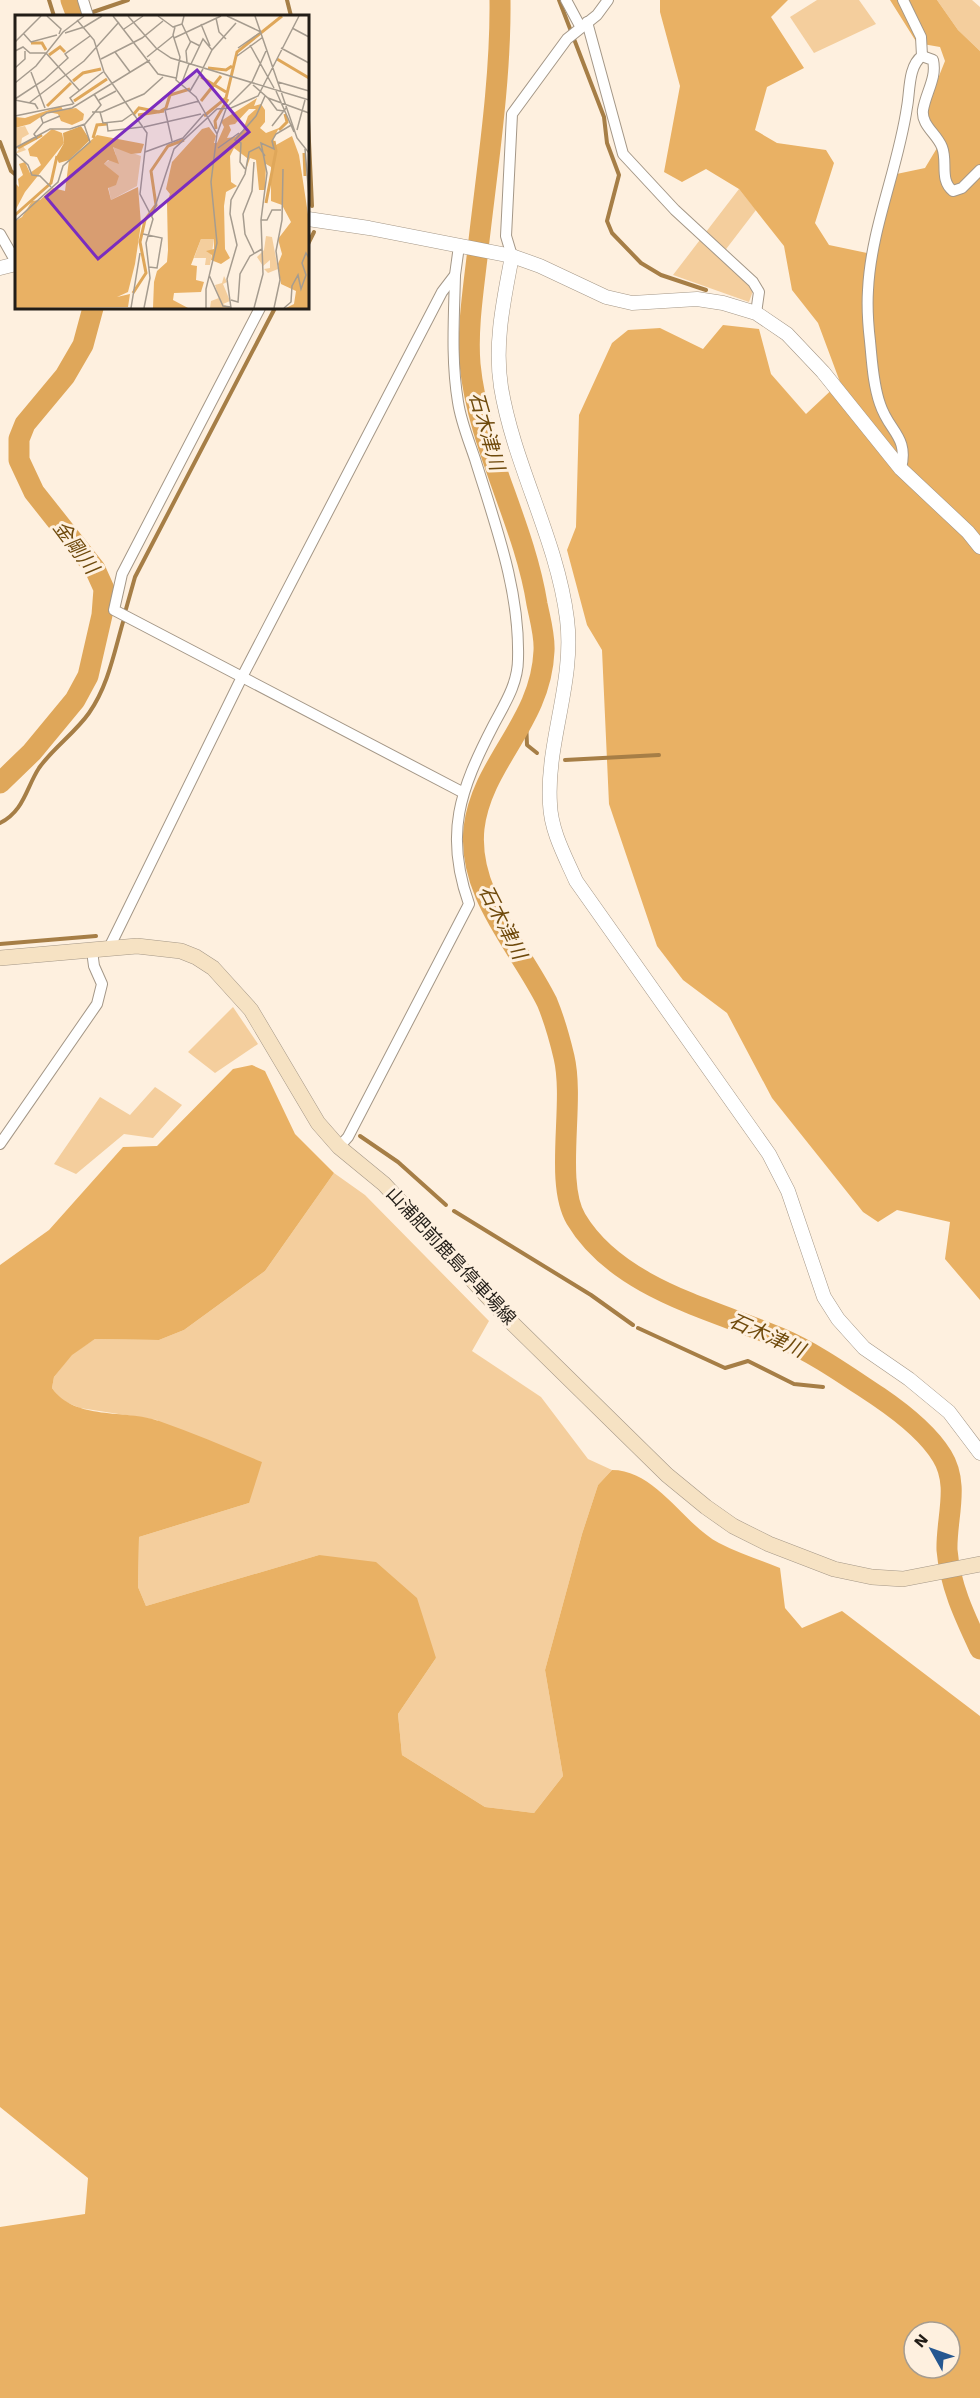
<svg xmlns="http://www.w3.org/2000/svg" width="980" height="2398" font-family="'Work Sans','Noto Sans JP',sans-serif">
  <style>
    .green { fill: #f4ce9d }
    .forest { fill: #e9b164; fill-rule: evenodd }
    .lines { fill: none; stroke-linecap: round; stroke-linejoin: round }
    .stream { stroke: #a67e46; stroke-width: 4 }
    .river { stroke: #dfa75a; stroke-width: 21 }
    .minor-casing { stroke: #a49787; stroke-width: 12 }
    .tertiary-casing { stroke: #a49787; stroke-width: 15 }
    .secondary-casing { stroke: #a49787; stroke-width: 16 }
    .minor { stroke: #fff; stroke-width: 10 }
    .tertiary { stroke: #fff; stroke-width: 14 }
    .secondary { stroke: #f6e2c3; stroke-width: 15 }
    .labels { text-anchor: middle; stroke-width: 6; stroke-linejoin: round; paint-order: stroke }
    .street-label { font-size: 18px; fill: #221d17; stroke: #fef0df }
    .water-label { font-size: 20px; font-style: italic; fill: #6f4a0c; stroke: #fef0df }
    .inset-river { fill: none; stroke: #dfa75a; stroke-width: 3 }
    .inset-road { fill: none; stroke: #a69c8f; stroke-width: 1.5 }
    .view { fill: #7b2cbf; fill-opacity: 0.15; stroke: #7b2cbf; stroke-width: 3 }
    .inset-edge { fill: none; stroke: #221d17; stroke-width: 3 }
  </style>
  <rect width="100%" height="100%" fill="#fef0df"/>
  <g class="green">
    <path d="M817 0H859L876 24 814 53 790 17Z"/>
    <path d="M937 0H972L980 7V51L958 30Z"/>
    <path d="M739 189 756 210 720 257 754 288 749 302 673 275Z"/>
    <path d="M233 1007 258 1044 215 1073 188 1052Z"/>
    <path d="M155 1087 182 1105 153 1138 124 1134 76 1174 54 1164 100 1097 130 1115Z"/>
    <path d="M334 1173 365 1195 489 1321 472 1351 541 1397 588 1459 612 1470 598 1485 582 1534 545 1670 563 1776 534 1813 485 1807 402 1755 398 1714 436 1658 319 1555 146 1606 138 1587 139 1537 249 1503 157 1420 80 1408 61 1400 52 1388 54 1377 72 1354 95 1339 159 1340 184 1330 265 1271Z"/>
  </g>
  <g class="forest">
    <path d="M660 0H788L771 17 804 68 767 87 755 130 777 143 826 150 834 163 815 223 829 245 867 253 887 176 925 168 937 148 921 121 945 61 940 47 917 43 890 0H937L958 30 980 51V1300L945 1259 950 1222 897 1210 878 1222 863 1212 772 1098 727 1013 683 980 657 946 609 804 602 650 587 625 567 550 576 527 579 415 612 343 628 330 660 328 703 349 723 325 759 329 771 374 806 414 840 382 818 323 792 290 784 246 739 189 706 169 682 182 664 172 680 86 660 12Z"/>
    <path d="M252 1065 265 1071 295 1134 334 1173 265 1271 184 1330 159 1340 95 1339 72 1355 54 1377 52 1388C75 1421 125 1409 159 1421 194 1433 228 1448 262 1462L249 1503 139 1537 138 1587 146 1606 319 1555 376 1562 417 1598 436 1658 398 1714 402 1755 485 1807 534 1813 563 1776 545 1670 582 1534 598 1485 612 1470C656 1470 683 1524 719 1543 738 1553 760 1560 780 1568L785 1608 802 1628 842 1611 980 1716V2398H0V2227L85 2214 88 2178 0 2107V1265L49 1230 123 1147 157 1146 233 1069ZM914 2332H950V2368H914Z"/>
  </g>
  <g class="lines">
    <g class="stream">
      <path d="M49 0 54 16"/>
      <path d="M287 0 291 16"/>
      <path d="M559 0 604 117 607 143 619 175 607 221 612 233 641 263 661 275 706 290"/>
      <path d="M90 13 128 0"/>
      <path d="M76 15H84"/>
      <path d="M308 120 312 206"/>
      <path d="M0 142 11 171 16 175"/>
      <path d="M308 244 314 232"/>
      <path d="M126 609 135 577 275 308"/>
      <path d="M526 720 527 745 537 753"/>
      <path d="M565 760 659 755"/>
      <path d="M0 823C24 811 26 788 39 768 53 748 75 733 89 713 108 686 114 653 123 622"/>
      <path d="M0 944 96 936"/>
      <path d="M360 1136 398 1162 446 1205"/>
      <path d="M454 1211 591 1295 633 1325"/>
      <path d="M638 1328 725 1368 748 1361 794 1384 823 1387"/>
    </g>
    <g class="river">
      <path d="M71 0 77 16"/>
      <path d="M500 0C501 80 487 169 478 249 474 286 467 327 470 364 478 447 524 522 537 604 540 619 545 636 544 651 541 723 482 762 474 828 467 894 520 947 547 1002 554 1019 560 1040 564 1057 575 1104 554 1181 576 1219 617 1288 712 1309 780 1338 815 1353 847 1376 879 1397 901 1412 928 1433 942 1456 960 1485 946 1518 947 1550 950 1586 965 1617 980 1649"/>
      <path d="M0 783 32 752 75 700 88 676 102 615 104 589 95 569 34 492 19 460V439L25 424 65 376 83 345 93 308"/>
    </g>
    <g class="minor-casing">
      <g id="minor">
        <path d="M83 0 88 16"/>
        <path d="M566 0 580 26"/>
        <path d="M587 22 623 154 675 210 753 282 759 292 756 313"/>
        <path d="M922 56 933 60C937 78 926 92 923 110 921 125 937 134 942 147 948 162 939 180 953 191L962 188 980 170"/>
        <path d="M0 234 16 262"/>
        <path d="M512 256 506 236 512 114 567 39 597 15 608 0"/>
        <path d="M260 308 122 574 114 610 462 792"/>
        <path d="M901 469C909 436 889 432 880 404 873 384 872 361 870 341 868 324 867 306 868 290 871 228 898 169 907 107 910 92 908 66 922 56L921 37 903 0"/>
        <path d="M109 948 242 677 442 292 455 275 459 246"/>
        <path d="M0 1144 97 1004 102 984 94 966 92 951"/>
        <path d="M339 1147 348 1137 469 904C444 834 460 790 493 726 504 705 518 684 518 659 520 590 495 524 475 459 469 441 461 422 458 402 451 360 454 318 455 275"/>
      </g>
    </g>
    <g class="tertiary-casing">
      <g id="tertiary">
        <path d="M308 219 369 228 512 256 540 266 606 297 632 303 697 299 723 303 756 313 787 334 823 372 901 469 968 532 980 547"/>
        <path d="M512 256C504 299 494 343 501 387 514 466 557 539 567 619 575 682 546 742 550 804 551 831 565 856 576 881L769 1154 788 1191 824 1297 838 1319 864 1348 909 1379 949 1412 980 1453"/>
        <path d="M0 268 16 264"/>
      </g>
    </g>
    <g class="secondary-casing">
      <path id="secondary" d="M0 958 137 946 181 951 196 957 213 968 251 1010 318 1123 339 1147 384 1184 508 1319 667 1475 706 1507 733 1526 769 1544 834 1569 872 1577 903 1579 980 1564"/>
    </g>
    <use href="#minor" class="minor"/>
    <use href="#tertiary" class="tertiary"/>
    <use href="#secondary" class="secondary"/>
  </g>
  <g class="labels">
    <g class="street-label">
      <text transform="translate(451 1256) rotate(47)" y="6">山浦肥前鹿島停車場線</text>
    </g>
    <g class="water-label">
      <text transform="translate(487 431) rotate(74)" y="7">石木津川</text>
      <text transform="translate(76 547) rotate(53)" y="7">金剛川</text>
      <text transform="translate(503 922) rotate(63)" y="7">石木津川</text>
      <text transform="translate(767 1335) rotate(24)" y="7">石木津川</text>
    </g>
  </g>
  <g transform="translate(15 15)">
    <rect width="294" height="294" fill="#fef0df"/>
    <path d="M10 111 14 119 7 123 6 129 11 135 0 139 5 133 0 134V113ZM98 131 126 141 122 171 96 185 89 149 101 140ZM251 221 257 222 263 254 253 258 249 254 255 253V245L248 251 242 242 249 235ZM186 224H199L195 250H190L191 243H179ZM209 261 212 267 208 269 215 286 208 289 215 293H195L196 286 204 283 200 270 207 268Z" fill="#f4ce9d"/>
    <path d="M242 83 239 91 246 89 250 95V107L245 113 251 118 264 113 258 124 261 130 277 121 284 140 294 206V293H271L279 289 281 276 266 269 263 249 267 239 263 224 276 207 267 190 256 186V152L251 149 250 175H244L241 145 235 143 232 152V143L219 133 215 141 216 167 222 171 211 177 209 191 210 234 215 243 206 249 196 245 197 240 191 236 199 234V224H186L176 250 182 251 181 265 189 267 186 277 159 278 158 285 173 293H138L139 267 142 256 152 247 153 235 152 188 155 179 151 174 157 147 187 114 194 112 201 121 199 128H202L209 112 206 106ZM234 94H241L233 101 228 115 220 122 212 123 216 115 214 110 220 109ZM46 91 48 95 61 93 69 99 68 105 57 110 46 106 43 99 33 97 15 109 0 113V102L10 103ZM37 114 47 118 49 128 10 177 0 196V168L4 172 3 164 8 160 4 149 10 147 15 158 26 150 22 142 15 141 13 134ZM82 120 129 129 126 138 116 139 98 132 104 149 93 145 89 149 104 161 101 170 93 173 96 185 123 172 126 209 120 249 113 277 102 282 115 279 113 292 0 293V206L7 202 17 186 25 185 38 173 50 176 54 145Z" fill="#e9b164" fill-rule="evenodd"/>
    <path d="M66 111 75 125 54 145 44 148 41 142 49 128 48 118Z" fill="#dfa75a"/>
    <path class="inset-river" d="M16 28H27L31 35M34 40 45 32 50 37M262 44 294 63M193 53 211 55 217 51M186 62 211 77M58 66 68 58 86 54M59 86 92 64M186 86 206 61M32 91 56 68M118 100 124 93 144 97 151 93 155 80 175 74M123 100 149 96M189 101 211 83 222 37 267 1M201 114 200 106 213 84M264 115 272 107 270 99M78 123 82 110 92 109M3 133 27 120M289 138 290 161M251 188 261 136 259 126M0 200 36 168 42 141M118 278 131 258 125 227 130 205 141 190 136 156 153 131 169 125"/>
    <path class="inset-road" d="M32 1 46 14 44 19M98 1 143 59 161 63M113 1 141 33 156 43 294 85M143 1 158 12 167 9M169 1 167 9 175 26 185 31M212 1 246 17M240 1 282 123 294 138M201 3 204 17 211 24M62 5 79 25 89 57 132 118 125 179 138 204 131 228 135 263 129 293M186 9 195 31M160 12 158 20 165 42 161 65 181 82 202 119 196 167 202 228 191 274V293M277 13 294 22M109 14 128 1M8 18 16 27 42 20M50 18 69 12 87 1M159 23 206 1M0 27 26 1M235 30 259 73M223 33 246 17M266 33 294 48M0 36 8 32 15 38H31L64 75M100 37 115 57M222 41 248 22M132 42 158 21M86 44 127 23 148 6M172 47 171 36 176 26M176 49 188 24 197 35M0 53 10 44V36M188 53 197 35 221 8M16 57 30 93M237 67 251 36M263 67 294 76M0 68 21 51 48 17 69 1M166 70 174 49M238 70 253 83 294 98M175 76 188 54M261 76 279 117M253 83 262 95 269 96M0 84 29 65 53 43 50 39 75 21M0 85 20 89 23 94M84 85 101 76M14 88 69 46 104 7M59 89 55 83 88 57M211 93 236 68M77 97H87L129 79 148 62M85 97 88 108 107 106 117 99M0 101 58 89M28 108 26 102 32 98 57 93 135 45M92 108 93 116 127 112M257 111 271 93M129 112 186 99M282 115 290 85M202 119 211 94M22 124 19 119 28 108 45 101M157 126 150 95 184 86M0 133 35 114H55L70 109 86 90 79 79M203 133 224 118M290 134 294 182M130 137 168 123 189 99M0 138 13 150 17 160 25 161 36 172M230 154 225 147 226 128 220 125 241 101 250 81M137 201 159 134 202 94 216 93 243 81 284 1M246 205H252L257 195H266M0 206 43 167 48 151 75 127 69 109M128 219 147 223 142 253 134 252M239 238 230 219 228 199 237 176 239 147M194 260 208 291 216 292M216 285 223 287 225 259 235 241 247 234M116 293 125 238M216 293 212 264 222 230 215 199 216 185 230 159 234 137 244 132 250 141M239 293 248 259 246 205 252 158 246 128 259 134 257 126 261 119 278 109M259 293 265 265 261 236 267 205 268 154M269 293 276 287 277 271 283 260 286 274 291 260 287 248 291 238 294 243"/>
    <path class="view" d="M182 55 234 117 83 244 31 182Z"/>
    <rect width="294" height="294" class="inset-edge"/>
  </g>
  <g transform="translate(932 2350) rotate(310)"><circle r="28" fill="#fef0df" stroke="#a69c8f" stroke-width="1.5"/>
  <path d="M0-4.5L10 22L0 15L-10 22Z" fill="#255790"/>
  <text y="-9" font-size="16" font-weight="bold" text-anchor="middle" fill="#221d17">N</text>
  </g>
</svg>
